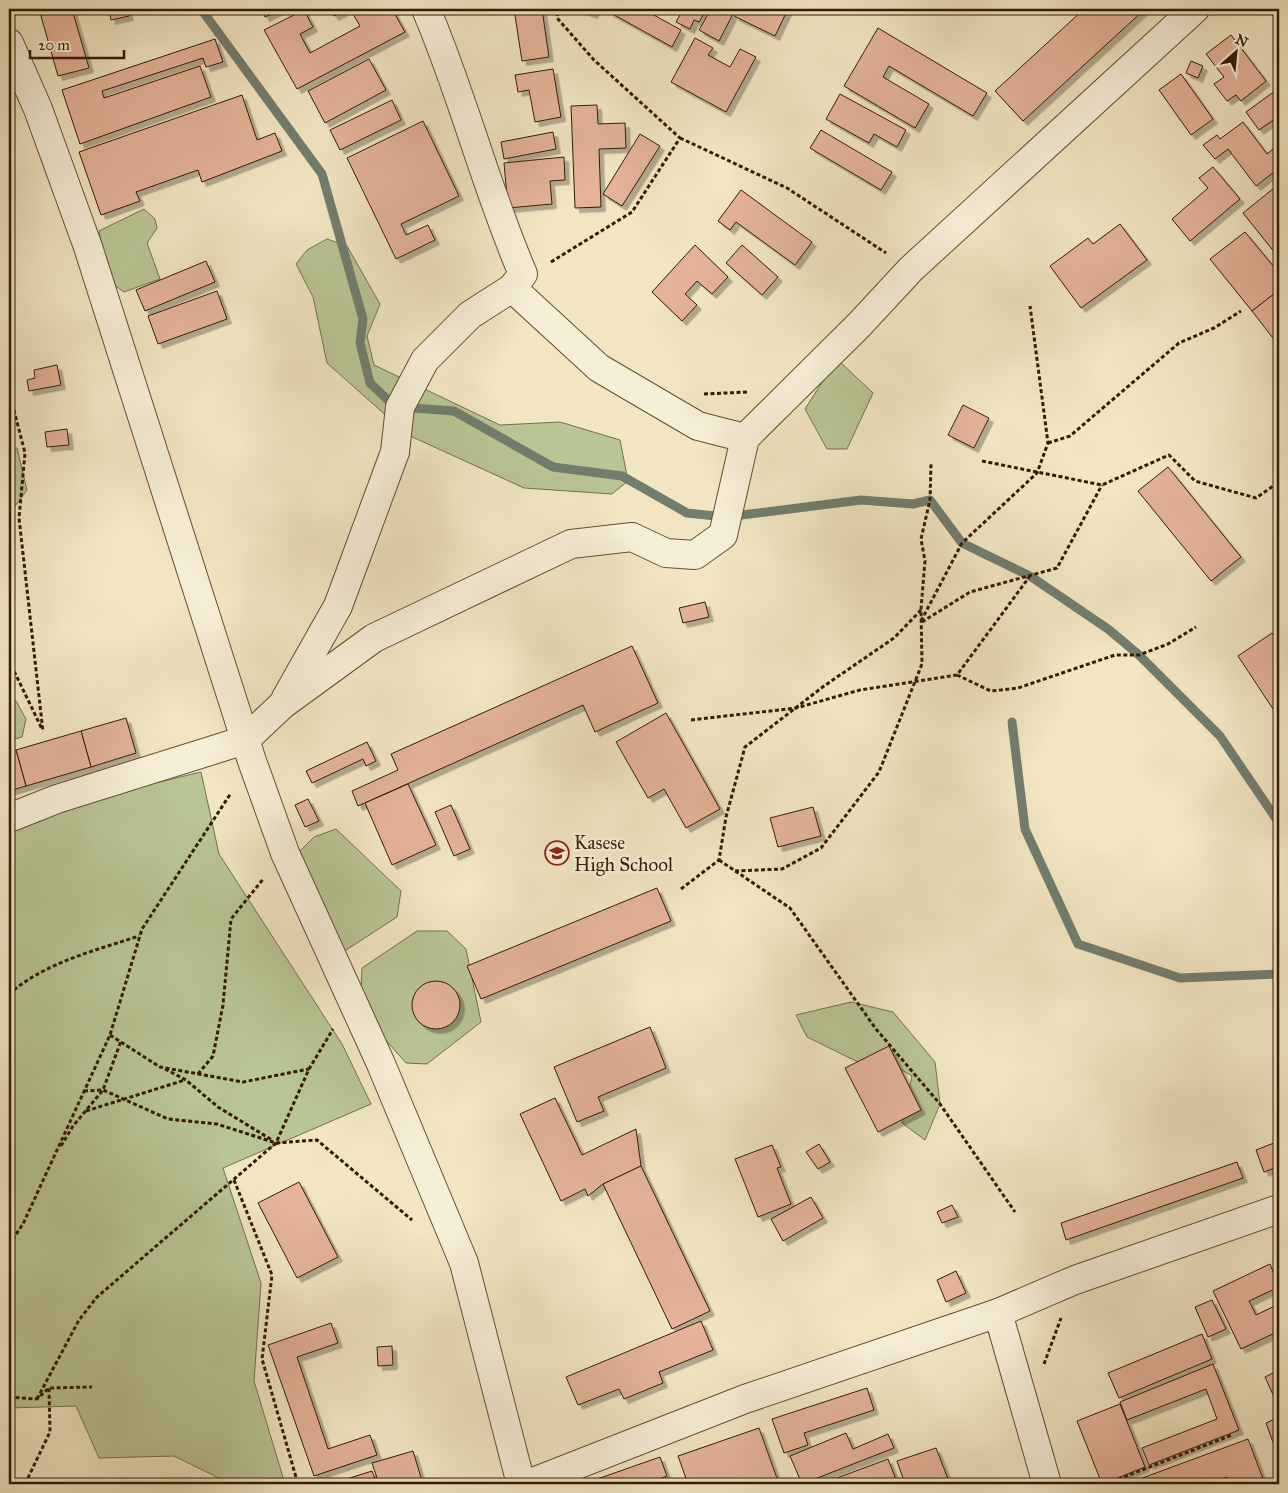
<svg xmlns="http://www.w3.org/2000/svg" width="1288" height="1493" font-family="'IM FELL Great Primer',serif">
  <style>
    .green { fill: #b9c593; stroke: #76704c }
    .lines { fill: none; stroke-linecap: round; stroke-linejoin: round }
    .stream { stroke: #717d6f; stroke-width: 9 }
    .building { fill: #e4b398; stroke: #331b04; filter: url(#shadow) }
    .street-casing { stroke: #624e33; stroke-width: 30 }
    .path { stroke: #331b04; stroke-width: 3; stroke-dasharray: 4 2.5; stroke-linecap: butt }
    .street { stroke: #f6efd7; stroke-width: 28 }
    .labels { text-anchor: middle; stroke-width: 5; stroke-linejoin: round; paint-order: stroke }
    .poi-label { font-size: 19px; fill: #331b04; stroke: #f6efd7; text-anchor: start }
  </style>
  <defs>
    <filter id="shadow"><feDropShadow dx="4.5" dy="4.5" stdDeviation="0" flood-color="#0004"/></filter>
  </defs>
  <rect width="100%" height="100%" fill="#f1e6c1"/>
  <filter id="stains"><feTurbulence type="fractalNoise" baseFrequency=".004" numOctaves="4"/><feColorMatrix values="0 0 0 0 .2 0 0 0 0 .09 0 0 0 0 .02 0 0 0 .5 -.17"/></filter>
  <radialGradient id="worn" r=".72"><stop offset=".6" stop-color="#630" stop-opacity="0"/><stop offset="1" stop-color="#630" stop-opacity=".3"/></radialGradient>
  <g class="green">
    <path d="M144 209 155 219 157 228 147 243 160 279 124 292 110 282 99 231Z"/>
    <path d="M327 239 347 246 380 304 367 336 374 365 500 425 560 422 620 440 628 481 612 494 524 488 408 435 327 363 313 297 296 264 307 250Z"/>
    <path d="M837 359 873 393 847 449H827L805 409Z"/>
    <path d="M17 448 27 490 16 505 9 507V449Z"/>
    <path d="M11 696 16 701 26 719 22 737 9 741V697Z"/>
    <path d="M201 772 219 854 342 1044 371 1104 223 1168 261 1283 254 1381 285 1484H231L174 1456 99 1458 76 1406 9 1408V818Z"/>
    <path d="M336 829 401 891 397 917 343 952 293 905 285 866 314 837Z"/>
    <path d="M417 931H447L466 949 481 1022 427 1064 406 1063 360 1011 362 968Z"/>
    <path d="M851 1002 893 1012 935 1062 940 1104 925 1140 902 1123 912 1076 876 1055 860 1063 807 1037 796 1015Z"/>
  </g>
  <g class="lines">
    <g class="stream">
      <path d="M201 9 322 174 363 319 360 343 370 383 389 401 400 407 454 411 553 467 622 476 687 513 726 517 861 500 913 504 930 500 962 543 1030 576 1108 629 1139 655 1220 736 1279 823"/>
      <path d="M1012 722 1025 829 1078 944 1180 978 1279 974"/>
    </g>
  </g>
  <g class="building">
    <path d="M39 9H72L89 68 58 76Z"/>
    <path d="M109 9H129H127L129 16 111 20Z"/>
    <path d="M261 9H282L265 17Z"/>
    <path d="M330 9H348L334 16Z"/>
    <path d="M350 9H392L405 32 297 89 264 30 304 10 313 27 300 34 310 53 360 26Z"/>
    <path d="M514 9H542L549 57 522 61Z"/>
    <path d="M578 9H595L593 14Z"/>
    <path d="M611 9H643L681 30 672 47 609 12Z"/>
    <path d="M674 9H707L699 22 694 20 690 29 676 22 681 13Z"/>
    <path d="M711 9H722L733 14 719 41 699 30Z"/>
    <path d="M738 9H788L775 36 734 16Z"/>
    <path d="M1084 9H1145L1023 121 995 91Z"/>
    <path d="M878 28 987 93 973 116 889 66 883 77 929 104 915 128 844 86Z"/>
    <path d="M1231 35 1266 81 1241 101 1236 95 1227 101 1214 84 1224 77 1206 54Z"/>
    <path d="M695 38 713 48 708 55 730 67 740 49 756 57 726 112 671 82Z"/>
    <path d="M215 39 223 62 206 67 203 58 102 91 104 98 200 66 211 97 80 144 62 90Z"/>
    <path d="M369 59 386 90 325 123 308 91Z"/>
    <path d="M1191 61 1203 66 1198 78 1186 73Z"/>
    <path d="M553 69 561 117 535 122 529 90 518 92 515 75Z"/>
    <path d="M1181 74 1213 119 1191 135 1159 90Z"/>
    <path d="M1279 88V116L1259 130 1246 112Z"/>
    <path d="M840 94 906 130 897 147 874 134 869 143 826 119Z"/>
    <path d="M242 95 257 140 275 133 282 151 202 182 198 170 136 192 140 201 101 215 79 152Z"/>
    <path d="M392 100 401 120 340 150 330 130Z"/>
    <path d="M597 105 598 124 625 123 626 148 599 149 601 207 575 208 571 106Z"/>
    <path d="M423 121 459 196 401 224 406 235 428 225 435 240 396 259 347 158Z"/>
    <path d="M1243 122 1267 154 1279 144V168L1256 186 1228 149 1215 159 1203 145 1217 135 1220 139Z"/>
    <path d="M821 130 892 172 881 190 810 148Z"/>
    <path d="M553 132 556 149 504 159 501 142Z"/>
    <path d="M640 134 660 146 622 206 603 194Z"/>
    <path d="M564 157 565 180 550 181 552 204 508 208 504 163Z"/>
    <path d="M1213 167 1240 199 1190 241 1172 219 1208 188 1199 178Z"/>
    <path d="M1279 184V258L1243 213Z"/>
    <path d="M741 190 812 242 795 265 736 222 730 230 718 221Z"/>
    <path d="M1120 224 1147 260 1081 308 1050 266 1088 238 1093 244Z"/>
    <path d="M1245 232 1279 273V290L1252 311 1210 259Z"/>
    <path d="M695 245 728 277 712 294 697 281 685 294 697 305 682 321 652 292Z"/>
    <path d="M742 245 778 277 762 295 726 263Z"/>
    <path d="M206 261 215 282 145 311 136 290Z"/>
    <path d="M1279 290V346L1252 311Z"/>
    <path d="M217 291 227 319 158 344 148 316Z"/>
    <path d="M57 365 61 385 29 391 27 380 35 378 34 370Z"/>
    <path d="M963 405 989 418 974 448 948 435Z"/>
    <path d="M67 429 69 445 47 447 45 432Z"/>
    <path d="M1168 467 1241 557 1211 581 1138 491Z"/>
    <path d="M705 602 709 617 683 623 679 608Z"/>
    <path d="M1272 633 1279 644V718L1238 656Z"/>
    <path d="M632 646 658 703 595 732 583 705 358 806 352 791 398 770 391 754Z"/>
    <path d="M666 713 720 809 686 828 664 789 648 798 616 742Z"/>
    <path d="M126 718 136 753 91 767 81 731Z"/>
    <path d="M81 731 91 767 26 786 16 750Z"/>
    <path d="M367 742 376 761 366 766 363 759 312 783 306 771Z"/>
    <path d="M16 750 26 786 9 791V752Z"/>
    <path d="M408 784 436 845 392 865 365 803Z"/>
    <path d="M308 799 319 821 305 827 295 805Z"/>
    <path d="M451 805 470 849 454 856 435 812Z"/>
    <path d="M813 807 821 836 778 847 770 818Z"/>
    <path d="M657 888 671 921 481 999 467 966Z"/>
    <circle cx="436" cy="1005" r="24"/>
    <path d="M650 1027 666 1068 598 1097 604 1111 577 1122 554 1067Z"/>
    <path d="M889 1046 921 1110 878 1132 845 1068Z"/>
    <path d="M555 1098 582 1155 636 1129 641 1166 603 1184 588 1196 585 1189 561 1201 520 1114Z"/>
    <path d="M1279 1141V1166L1264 1172 1256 1150Z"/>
    <path d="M819 1144 830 1162 818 1169 806 1152Z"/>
    <path d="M772 1145 781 1167 777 1168 791 1204 758 1217 735 1159Z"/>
    <path d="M1237 1162 1243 1178 1066 1240 1061 1223Z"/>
    <path d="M641 1166 710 1311 672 1329 603 1184Z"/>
    <path d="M299 1182 338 1257 297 1278 258 1203Z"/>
    <path d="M811 1197 823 1218 783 1241 771 1219Z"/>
    <path d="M952 1205 958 1217 942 1223 937 1212Z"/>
    <path d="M1270 1264 1279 1287 1249 1301 1256 1315 1279 1304V1331L1241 1349 1213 1291Z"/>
    <path d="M956 1271 966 1293 946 1302 937 1280Z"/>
    <path d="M1212 1300 1226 1329 1208 1337 1195 1307Z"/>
    <path d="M701 1321 713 1350 659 1372 663 1383 624 1399 619 1389 578 1405 566 1377Z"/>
    <path d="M331 1323 338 1343 297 1357 328 1449 370 1435 377 1455 314 1476 268 1345Z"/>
    <path d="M1202 1334 1212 1359 1119 1398 1108 1373Z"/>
    <path d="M392 1346 393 1365 378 1366 377 1347Z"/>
    <path d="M1213 1364 1239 1430 1149 1465 1142 1448 1217 1419 1206 1389 1127 1420 1120 1402Z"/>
    <path d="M1279 1370V1408L1265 1377Z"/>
    <path d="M867 1388 874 1410 804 1433 808 1445 784 1453 772 1419Z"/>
    <path d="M1120 1404 1145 1467 1102 1484 1077 1421Z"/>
    <path d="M1279 1417V1443L1274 1445 1266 1423Z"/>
    <path d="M759 1428 779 1484H688L678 1456Z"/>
    <path d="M846 1433 853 1449 888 1434 894 1448 802 1484 790 1456Z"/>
    <path d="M1248 1439 1265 1484H1230L1227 1477 1207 1484H1126Z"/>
    <path d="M936 1448 950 1484H905L897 1461Z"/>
    <path d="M413 1451 423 1484H379L372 1463Z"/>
    <path d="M660 1457 667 1476 645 1484H583Z"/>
    <path d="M888 1459 897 1482 891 1484H821Z"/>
    <path d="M372 1471 377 1484H331Z"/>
    <path d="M124 1478 146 1482V1484H123Z"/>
  </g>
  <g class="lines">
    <g class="street-casing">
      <g id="street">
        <path d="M9 43 38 109 88 247 252 761 285 853 381 1064 464 1263 521 1484"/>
        <path d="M512 288 599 368 698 426 745 438"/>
        <path d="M286 698 338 606 395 452 400 407 425 360 470 315 512 288 523 274C486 188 463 96 426 9"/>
        <path d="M9 818 57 799 245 740 282 705 374 638 571 544 632 537 666 553 695 555 723 535 745 438 859 325 911 269 1195 9"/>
        <path d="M998 1313 1047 1484"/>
        <path d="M528 1484 745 1399 998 1313 1075 1280 1279 1209"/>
      </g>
    </g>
    <g class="path">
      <path d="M680 138 787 188 886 253"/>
      <path d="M551 262 632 212 680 138 594 60 557 18 558 9"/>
      <path d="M9 391 25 453 19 518 43 732"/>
      <path d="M704 394 748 392"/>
      <path d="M1048 443 1070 436 1179 343 1214 328 1241 311"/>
      <path d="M982 461 1102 485 1169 455 1195 481 1256 498 1279 482"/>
      <path d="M921 621 962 543 1037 473 1048 443 1030 306"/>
      <path d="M922 622 970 592 1057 568 1102 485"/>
      <path d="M9 667 15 673 42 729"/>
      <path d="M957 675 991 691 1018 688 1115 655H1139L1168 644 1196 627"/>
      <path d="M691 720 796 708 860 690 957 675 1030 576"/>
      <path d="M719 860 790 908 876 1029 940 1104 1015 1212"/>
      <path d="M735 871 782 869 821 848 879 772 922 664 921 609 925 561 921 539 930 500 931 464"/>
      <path d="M681 889 719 860 726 817 745 747 824 686 894 638 921 610"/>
      <path d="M9 994C46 962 94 951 139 936"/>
      <path d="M110 1035 160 1067 243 1082 309 1069"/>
      <path d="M165 1069 186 1080 218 1107 272 1140"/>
      <path d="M198 1074 213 1056 223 1005 231 919 264 878"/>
      <path d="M84 1091 103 1090 168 1119 217 1124 276 1143 317 1140 412 1220"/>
      <path d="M86 1111 185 1080"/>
      <path d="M61 1146 73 1126 103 1090 121 1041"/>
      <path d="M234 1180 272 1275 262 1359 298 1484"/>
      <path d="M9 1245 23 1224 110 1035 142 929 231 793"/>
      <path d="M1044 1364 1061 1318"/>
      <path d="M9 1397 37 1399 49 1388 92 1387"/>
      <path d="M37 1399 79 1320 97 1297 276 1143 309 1069 333 1029"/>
      <path d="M25 1484 50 1432 49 1388"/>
      <path d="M1106 1484 1232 1435"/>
    </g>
    <use href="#street" class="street"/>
  </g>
  <defs>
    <g id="school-ring" transform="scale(1.25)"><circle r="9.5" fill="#f6efd7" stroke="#8f2418" stroke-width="1.5"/><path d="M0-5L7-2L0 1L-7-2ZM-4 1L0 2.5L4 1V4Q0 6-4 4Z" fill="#8f2418"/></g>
  </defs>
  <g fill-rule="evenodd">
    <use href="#school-ring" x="557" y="853"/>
  </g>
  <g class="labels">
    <g class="poi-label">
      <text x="574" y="849">Kasese<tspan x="574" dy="22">High School</tspan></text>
    </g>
  </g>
  <rect width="1288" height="1493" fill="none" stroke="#f1e6c1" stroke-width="30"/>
  <rect x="10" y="10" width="1268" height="1473" fill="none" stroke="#331b04" stroke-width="2.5"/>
  <rect x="15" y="15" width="1258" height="1463" fill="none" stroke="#331b04"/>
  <g transform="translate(1236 52) rotate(27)" stroke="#f6efd7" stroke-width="4" paint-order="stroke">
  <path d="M0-4L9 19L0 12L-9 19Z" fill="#331b04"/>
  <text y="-8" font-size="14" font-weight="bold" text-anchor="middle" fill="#331b04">N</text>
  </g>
  <path d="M30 50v8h94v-8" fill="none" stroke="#331b04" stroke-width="2.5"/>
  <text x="38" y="50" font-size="15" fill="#331b04" stroke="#f6efd7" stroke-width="4" paint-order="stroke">20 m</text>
  <rect width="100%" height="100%" filter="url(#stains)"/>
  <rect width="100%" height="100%" fill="url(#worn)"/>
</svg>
